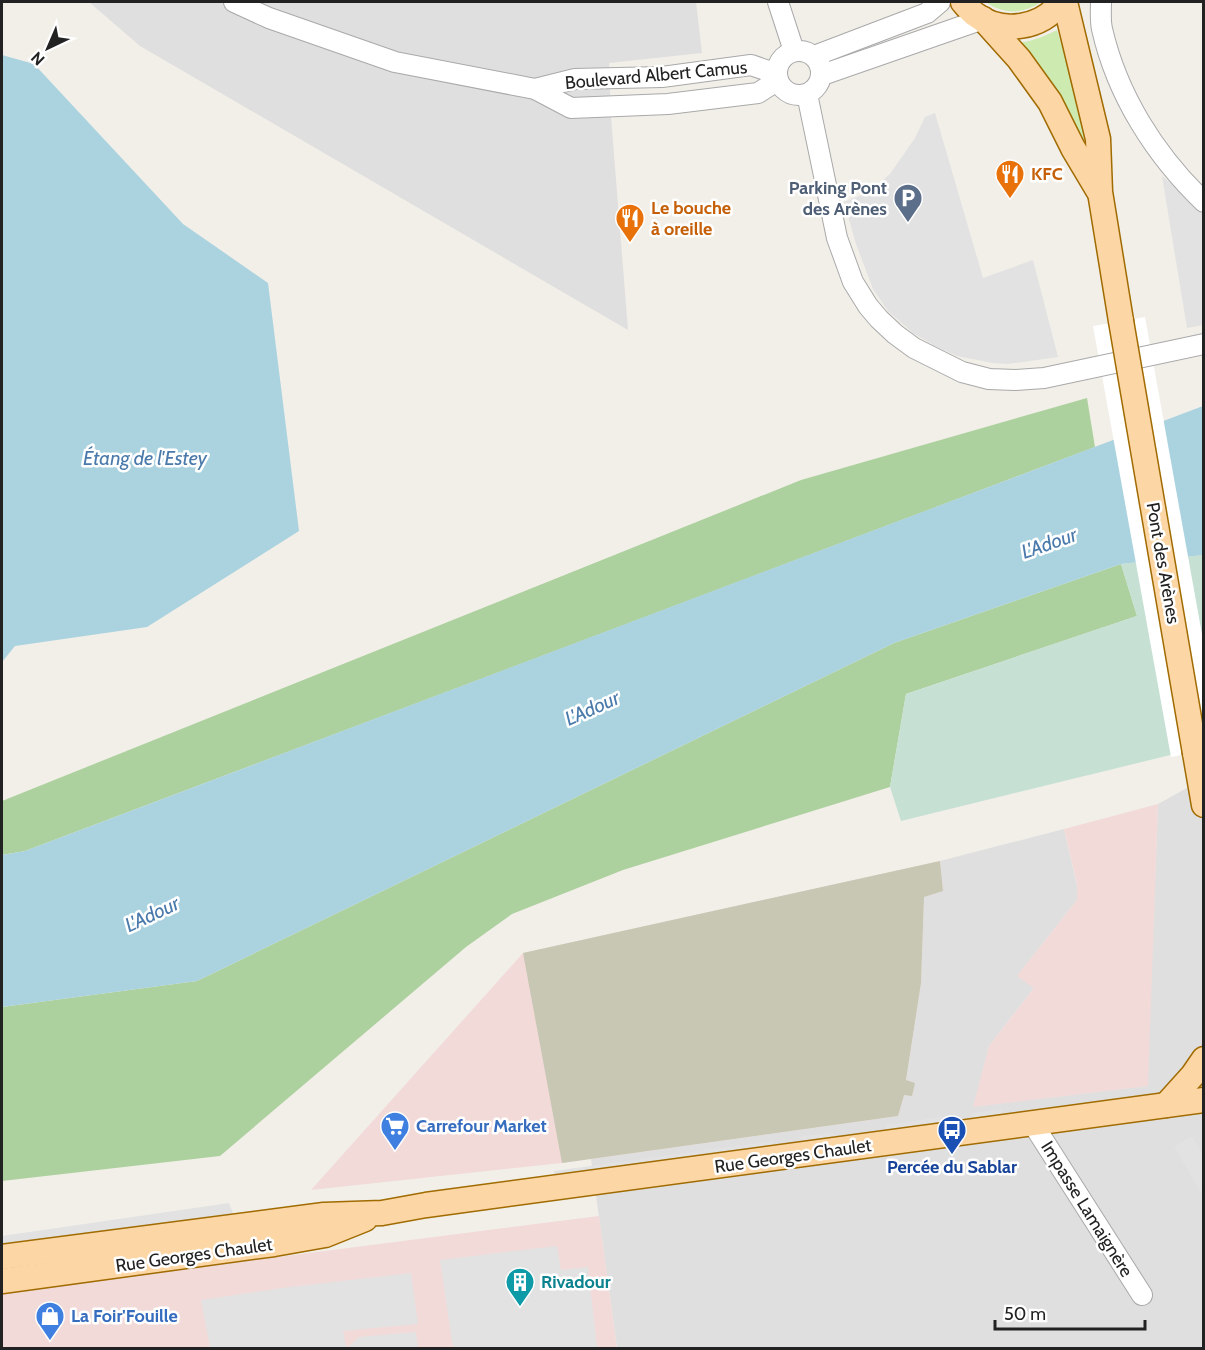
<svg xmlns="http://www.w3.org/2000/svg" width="1205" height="1350" font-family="Cabin,sans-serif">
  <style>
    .residential { fill: #e0dfdf }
    .commercial { fill: #f2dad9 }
    .construction { fill: #c7c7b4 }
    .grass { fill: #cdebb0 }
    .forest { fill: #add19e }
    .wetland { fill: #c6e0d4 }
    .parking { fill: #e2e2e2 }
    .water { fill: #aad3df }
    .pier { fill: #fff }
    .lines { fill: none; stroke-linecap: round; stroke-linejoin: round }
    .minor-casing { stroke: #a9a9a9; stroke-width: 22 }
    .major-casing { stroke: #a06b00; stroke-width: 27 }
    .minor { stroke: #fff; stroke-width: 20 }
    .major { stroke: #fcd6a4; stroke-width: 24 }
    .major-bridge-casing { stroke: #a06b00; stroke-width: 27; stroke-linecap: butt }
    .major-bridge { stroke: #fcd6a4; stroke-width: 24 }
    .labels { text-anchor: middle; stroke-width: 5; stroke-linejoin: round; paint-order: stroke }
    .street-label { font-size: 18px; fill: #222; stroke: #fff }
    .food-label { font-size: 18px; font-weight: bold; fill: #c56008; stroke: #fff; text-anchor: start }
    .service-label { font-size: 18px; font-weight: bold; fill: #4e5e75; stroke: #fff; text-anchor: end }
    .shop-label { font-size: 18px; font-weight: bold; fill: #366cbe; stroke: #fff; text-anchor: start }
    .transit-label { font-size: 18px; font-weight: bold; fill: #164399; stroke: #fff }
    .culture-label { font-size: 18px; font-weight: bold; fill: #0d838f; stroke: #fff; text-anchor: start }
    .water-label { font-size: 20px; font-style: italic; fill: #4a7aab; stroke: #fff }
  </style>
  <rect width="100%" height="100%" fill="#f2efe9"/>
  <g class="residential">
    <path d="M89 2H696L702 53 609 63 611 117 628 330 140 46Z"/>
    <path d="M1203 779V1348H617L591 1159 898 1116 904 1094 915 1083 906 1081 921 983 924 897 943 891 940 861 1064 829 1077 885V900L1018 975 1034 988 989 1046 974 1106 1147 1086 1158 804Z"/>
  </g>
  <g class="commercial">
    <path d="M1158 804 1148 1086 973 1107 989 1046 1034 988 1017 976 1077 900V884L1064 829Z"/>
    <path d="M940 861 943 891 924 897 921 983 906 1080 915 1083 912 1096 904 1095 898 1116 562 1163 311 1190 523 953Z"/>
    <path d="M599 1216 617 1348H2V1292Z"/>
  </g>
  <path class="construction" d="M940 861 943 891 924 897 921 983 906 1080 915 1083 912 1096 904 1095 898 1116 562 1163 523 953Z"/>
  <g class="grass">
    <path d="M986 2H1041C1023 14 1004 15 986 2Z"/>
    <path d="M1057 30 1075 89 1092 158 1019 43C1033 41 1045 36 1057 30Z"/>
  </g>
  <g class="forest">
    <path d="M1087 398 1095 447 25 851 2 855V801L801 480Z"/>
    <path d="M1121 564 1137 616 906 694 890 787 623 870 512 914 466 947 220 1156 2 1181V1007L197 981 894 643Z"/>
  </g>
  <path class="wetland" d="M1203 555V747L901 821 890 787 906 694 1137 616 1121 564Z"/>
  <g class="parking">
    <path d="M935 113 983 278 1033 260 1058 357 1008 364 993 363 957 356 935 346 913 333 888 311 873 289 856 244 844 202 870 192 890 174 915 138 925 117Z"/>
    <path d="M1162 176 1203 211V325L1187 328Z"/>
    <path d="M1002 1109 1003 1115 973 1120 972 1113Z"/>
    <path d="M953 1115 952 1121 884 1131 886 1125Z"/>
    <path d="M834 1133 837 1139 801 1143V1136Z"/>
    <path d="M1192 1136 1203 1154V1196L1174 1147Z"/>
    <path d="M774 1141 775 1147 555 1178 554 1171Z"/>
    <path d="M229 1203 235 1218 2 1250V1236Z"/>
    <path d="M557 1246 561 1270 588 1267 597 1348H453L440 1260Z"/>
    <path d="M411 1273 418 1324 343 1331 346 1347 330 1348H210L201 1300 290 1287Z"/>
    <path d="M416 1332 418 1348H347L359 1337Z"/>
  </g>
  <g class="water">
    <path d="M2 55 34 64 183 224 268 283 299 531 147 627 15 646 2 662Z"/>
    <path d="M1203 406V555L1121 564 894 643 197 981 2 1007V855L25 851Z"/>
  </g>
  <path class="pier" d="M1145 317 1203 640V751L1171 757 1093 326Z"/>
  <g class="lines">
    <g class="minor-casing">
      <g id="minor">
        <path d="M234 2 269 18 395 62 535 89 571 108 668 104 758 93 778 80"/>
        <path d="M778 2 794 51"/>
        <path d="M1101 2C1101 10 1100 20 1102 29 1117 95 1155 155 1204 202"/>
        <circle cx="799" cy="73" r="22"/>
        <path d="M814 56 927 13 940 2"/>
        <path d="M822 75 983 19"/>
        <path d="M535 89 575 79 662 77 751 65 777 74"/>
        <path d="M807 94 837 238 853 282 868 306 879 319 895 334 914 348 962 372 989 379 1015 380 1044 378 1204 344"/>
        <path d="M1033 1124 1142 1295"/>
      </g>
    </g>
    <g class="major-casing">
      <g id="major">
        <path d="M963 2C967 6 971 12 976 15 1002 35 1043 28 1061 2"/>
        <path d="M1065 2 1098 139 1100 192 1121 321"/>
        <path d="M983 19 1019 59 1050 102 1073 148 1098 190"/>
        <path d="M1195 753 1204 805"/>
        <path d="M1166 1105 1193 1075 1204 1059"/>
        <path d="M2 1257 324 1215 382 1213 426 1205 1204 1100"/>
        <path d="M2 1281 274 1244 325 1235 365 1219"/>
      </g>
    </g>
    <use href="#minor" class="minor"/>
    <use href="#major" class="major"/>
    <g class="major-bridge-casing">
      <path id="major-bridge" d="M1121 321 1195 753"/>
    </g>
    <use href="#major-bridge" class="major-bridge"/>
  </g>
  <defs>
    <g id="restaurant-pin" transform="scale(1.5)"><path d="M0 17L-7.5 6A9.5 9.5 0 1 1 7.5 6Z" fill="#e8710a" stroke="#fff"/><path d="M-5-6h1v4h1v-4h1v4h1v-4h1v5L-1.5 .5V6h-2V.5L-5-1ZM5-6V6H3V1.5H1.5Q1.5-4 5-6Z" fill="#fff"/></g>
    <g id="parking-pin" transform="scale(1.5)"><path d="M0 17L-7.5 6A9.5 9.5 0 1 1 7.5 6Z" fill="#5c6f8a" stroke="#fff"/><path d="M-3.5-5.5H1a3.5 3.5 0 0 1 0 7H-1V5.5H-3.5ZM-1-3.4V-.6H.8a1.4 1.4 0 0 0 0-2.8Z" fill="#fff"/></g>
    <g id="supermarket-pin" transform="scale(1.5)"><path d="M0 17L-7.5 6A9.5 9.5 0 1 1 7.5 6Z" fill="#3f7fe0" stroke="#fff"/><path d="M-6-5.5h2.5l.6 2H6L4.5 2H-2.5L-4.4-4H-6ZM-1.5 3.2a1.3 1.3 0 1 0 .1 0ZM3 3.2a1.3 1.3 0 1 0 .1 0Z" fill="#fff"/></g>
    <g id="bus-pin" transform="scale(1.5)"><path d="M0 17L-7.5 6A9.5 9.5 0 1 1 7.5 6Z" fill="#1a4fb4" stroke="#fff"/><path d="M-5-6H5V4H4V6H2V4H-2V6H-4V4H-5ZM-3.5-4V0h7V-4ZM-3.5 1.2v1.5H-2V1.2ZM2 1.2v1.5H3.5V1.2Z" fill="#fff"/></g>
    <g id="building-pin" transform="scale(1.5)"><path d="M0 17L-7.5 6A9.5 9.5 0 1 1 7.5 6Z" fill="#0f9aa8" stroke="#fff"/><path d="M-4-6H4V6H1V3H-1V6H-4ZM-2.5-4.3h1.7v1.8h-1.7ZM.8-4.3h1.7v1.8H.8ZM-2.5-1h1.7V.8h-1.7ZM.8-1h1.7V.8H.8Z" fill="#fff"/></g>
    <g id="shop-pin" transform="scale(1.5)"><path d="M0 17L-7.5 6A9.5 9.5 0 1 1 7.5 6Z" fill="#3f7fe0" stroke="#fff"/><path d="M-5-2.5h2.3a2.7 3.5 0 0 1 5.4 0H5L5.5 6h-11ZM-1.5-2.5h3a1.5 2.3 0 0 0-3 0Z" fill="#fff"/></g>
  </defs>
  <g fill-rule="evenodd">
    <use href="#restaurant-pin" x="1010" y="174"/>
    <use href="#parking-pin" x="908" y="198"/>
    <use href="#restaurant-pin" x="630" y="218"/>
    <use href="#supermarket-pin" x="395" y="1126"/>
    <use href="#bus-pin" x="952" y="1130"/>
    <use href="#building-pin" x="520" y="1282"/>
    <use href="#shop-pin" x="50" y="1316"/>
  </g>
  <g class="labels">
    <g class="street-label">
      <text transform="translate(656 75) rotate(-5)" y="6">Boulevard Albert Camus</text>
      <text transform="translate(1163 563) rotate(80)" y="6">Pont des Arènes</text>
      <text transform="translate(793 1156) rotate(-8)" y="6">Rue Georges Chaulet</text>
      <text transform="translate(1087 1209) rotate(58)" y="6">Impasse Lamaignère</text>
      <text transform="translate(194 1255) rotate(-8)" y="6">Rue Georges Chaulet</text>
    </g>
    <g class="food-label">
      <text x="1031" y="180">KFC</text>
      <text x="651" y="214">Le bouche<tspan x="651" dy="21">à oreille</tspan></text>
    </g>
    <g class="service-label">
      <text x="887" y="194">Parking Pont<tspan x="887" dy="21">des Arènes</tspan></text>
    </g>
    <g class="shop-label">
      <text x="416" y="1132">Carrefour Market</text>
      <text x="71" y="1322">La Foir'Fouille</text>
    </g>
    <g class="transit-label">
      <text x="952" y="1173">Percée du Sablar</text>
    </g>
    <g class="culture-label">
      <text x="541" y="1288">Rivadour</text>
    </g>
    <g class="water-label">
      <text x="145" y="465">Étang de l'Estey</text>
      <text transform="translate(1049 543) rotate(-19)" y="7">L'Adour</text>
      <text transform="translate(592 708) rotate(-24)" y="7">L'Adour</text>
      <text transform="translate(152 914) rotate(-25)" y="7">L'Adour</text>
    </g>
  </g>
  <rect width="1205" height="1350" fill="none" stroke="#222222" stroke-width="6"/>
  <g transform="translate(48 48) rotate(224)" stroke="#ffffff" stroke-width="4.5" paint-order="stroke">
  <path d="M0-4.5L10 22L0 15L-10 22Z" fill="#222222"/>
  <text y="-9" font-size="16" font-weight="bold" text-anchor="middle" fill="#222222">N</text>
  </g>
  <path d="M995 1320v9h150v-9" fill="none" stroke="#222222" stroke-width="3"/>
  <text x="1004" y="1320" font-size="18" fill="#222222" stroke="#ffffff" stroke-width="4.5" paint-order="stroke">50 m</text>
</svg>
